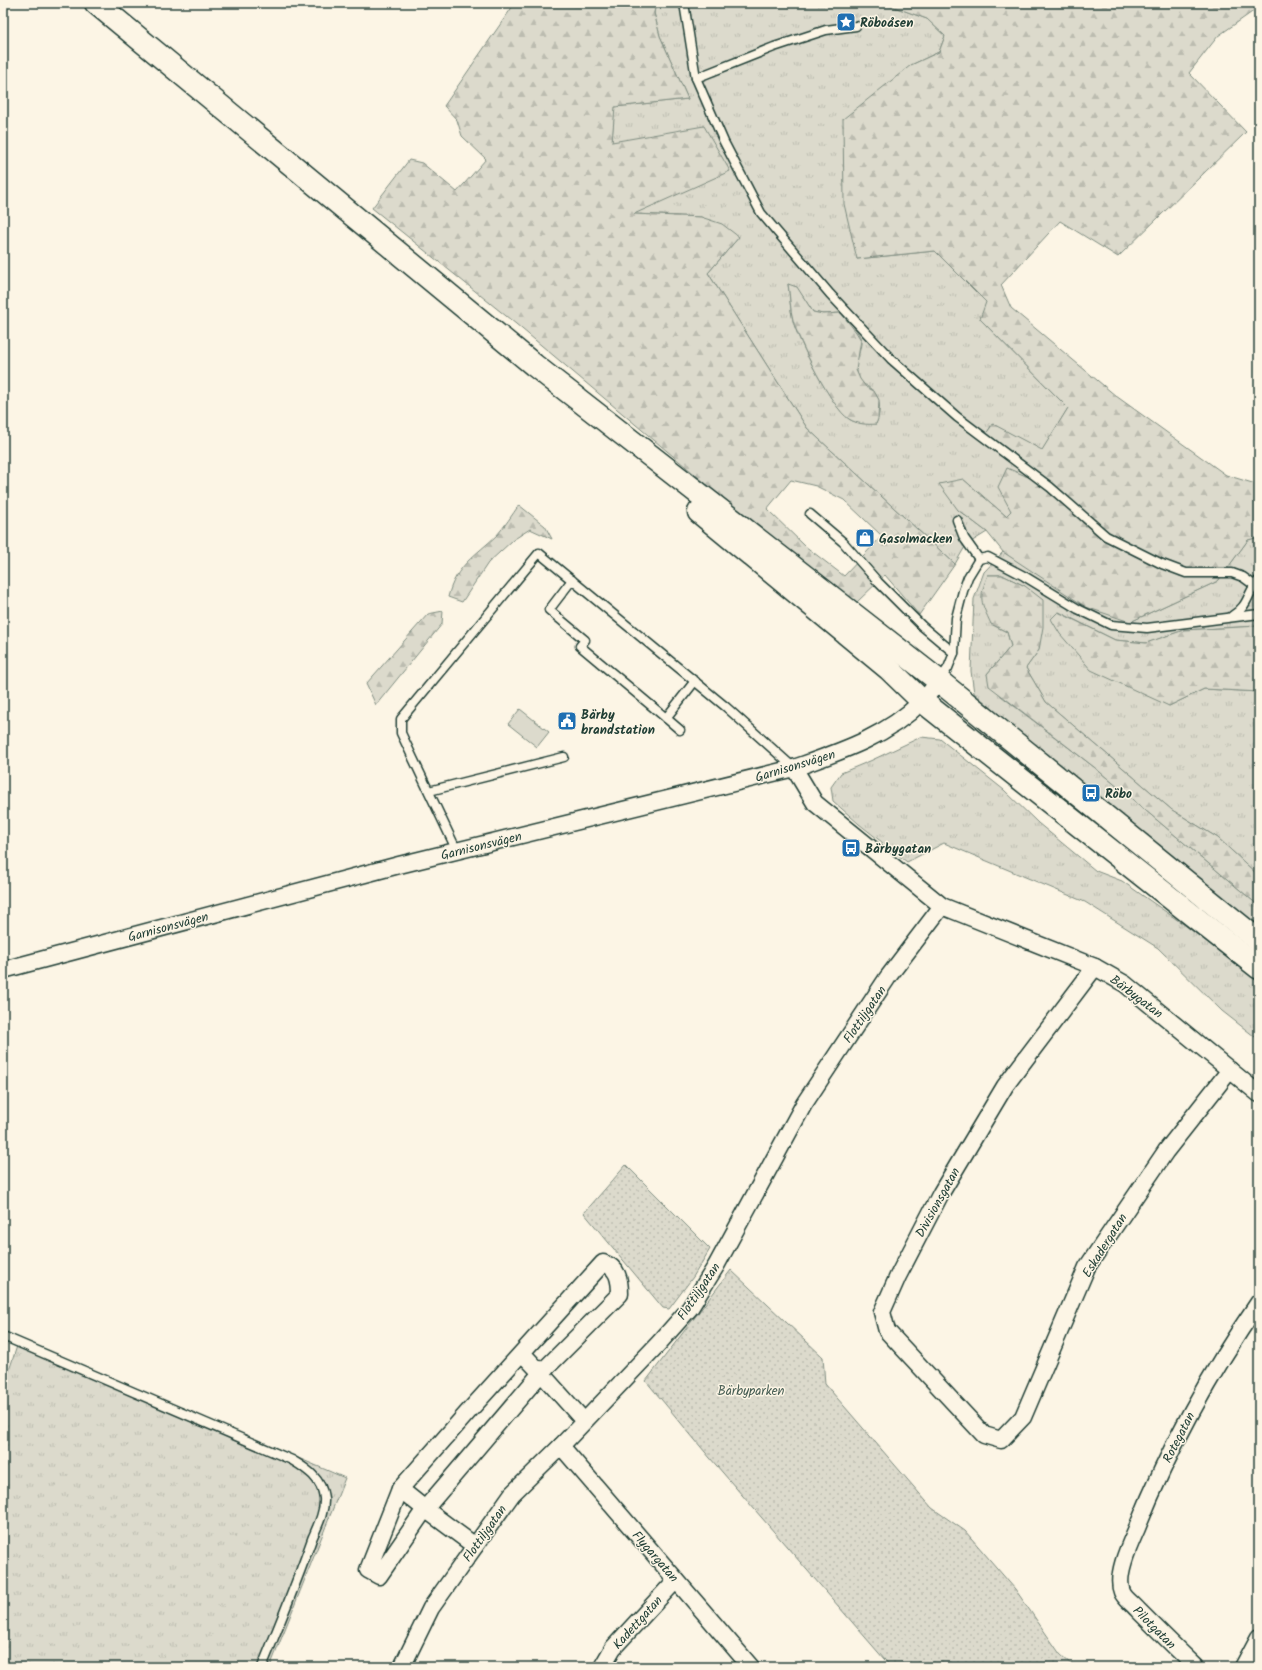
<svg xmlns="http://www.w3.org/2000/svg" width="1262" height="1670" font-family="Kalam,sans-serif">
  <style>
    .grass { fill: url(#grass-tufts); stroke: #7e8c80; fill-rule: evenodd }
    .forest { fill: url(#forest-firs); stroke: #7e8c80; fill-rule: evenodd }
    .park { fill: url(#park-dots); stroke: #7e8c80 }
    .pitch { fill: #dcdacc; stroke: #7e8c80 }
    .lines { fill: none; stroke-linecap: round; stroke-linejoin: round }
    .service-casing { stroke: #1f3d34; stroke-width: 11 }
    .minor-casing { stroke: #1f3d34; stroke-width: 19 }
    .secondary-casing { stroke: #1f3d34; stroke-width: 25 }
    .service { stroke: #fcf5e5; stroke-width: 8 }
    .minor { stroke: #fcf5e5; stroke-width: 16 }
    .secondary { stroke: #fcf5e5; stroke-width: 22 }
    .labels { text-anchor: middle; stroke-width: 3; stroke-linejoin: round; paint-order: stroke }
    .poi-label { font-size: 13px; font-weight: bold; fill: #1f3d34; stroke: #fcf5e5; text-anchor: start }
    .street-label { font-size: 13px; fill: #1f3d34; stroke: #fcf5e5 }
    .park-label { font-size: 13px; fill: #455c52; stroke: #fcf5e5 }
  </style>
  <defs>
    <pattern id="grass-tufts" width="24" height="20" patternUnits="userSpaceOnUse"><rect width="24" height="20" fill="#dcdacc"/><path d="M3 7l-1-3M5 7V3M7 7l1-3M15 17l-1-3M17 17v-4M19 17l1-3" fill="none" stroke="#bcbcb0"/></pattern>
    <pattern id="forest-firs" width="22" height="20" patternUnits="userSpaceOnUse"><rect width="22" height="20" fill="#dcdacc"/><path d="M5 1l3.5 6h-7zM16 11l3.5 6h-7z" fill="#bcbcb0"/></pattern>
    <pattern id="park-dots" width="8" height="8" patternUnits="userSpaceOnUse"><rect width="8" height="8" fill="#dcdacc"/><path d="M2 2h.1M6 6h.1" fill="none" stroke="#bcbcb0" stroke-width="1.8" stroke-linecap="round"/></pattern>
  </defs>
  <rect width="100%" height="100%" fill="#fcf5e5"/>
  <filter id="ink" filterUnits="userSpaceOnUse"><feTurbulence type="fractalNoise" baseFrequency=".025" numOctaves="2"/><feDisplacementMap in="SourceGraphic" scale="8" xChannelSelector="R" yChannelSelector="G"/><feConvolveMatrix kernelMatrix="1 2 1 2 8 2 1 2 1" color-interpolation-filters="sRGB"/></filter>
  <g filter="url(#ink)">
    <g class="grass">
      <path d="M656 3H883L927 19 945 36 939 52 911 65 857 259 935 251 987 302 980 319 1068 408 1042 451 992 424 986 435 1037 472 1033 480 1007 469 1011 511 1006 516 963 479 958 510 987 532 966 545 955 564 807 428 708 273 739 237 701 217 633 214 612 142 614 107 688 99 660 36 654 13ZM788 284 802 295 813 312 823 314 841 313C847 320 859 331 861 340 862 350 854 361 857 371 860 386 867 384 874 392 882 400 880 414 876 424 867 423 856 424 849 419 832 408 798 341 793 321 790 309 790 296 788 284Z"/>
      <path d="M1259 537V626L1184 630 1147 643 1115 640 1059 612 1169 706 1204 689 1259 692V876L1218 838 1172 810 1046 702 1026 668 1039 650 1025 586 1002 575H988L991 624 1007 632 1011 646 987 674 1001 696 1094 767 1259 906V933L1179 867 974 693 971 671 974 599 984 572 1003 552 1130 622 1218 581 1248 540Z"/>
      <path d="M921 737 940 739 1004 790 1038 823 1096 871 1122 881 1186 926 1259 982V1040L1222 1011 1158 948 1085 902 944 843 907 862 859 824 833 801 831 787 841 773 870 761Z"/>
      <path d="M18 1338 345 1478 270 1667H3V1389L17 1346Z"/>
    </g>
    <g class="forest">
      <path d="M515 3H656L654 13 660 36 688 99 615 107 612 142 704 126 730 171 634 214 701 217 722 224 739 237 708 273 807 428 955 564 919 615 885 575 856 603 800 558 730 504 516 324 372 208 409 160 422 163 457 192 486 159 462 136 457 120 444 106ZM791 480 816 486 844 500 882 536 844 576 805 546 767 509Z"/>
      <path d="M883 3H1259V13L1255 10 1218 36 1189 73 1246 132 1118 257 1060 221 1001 285 1011 308 1116 396 1226 475 1259 485V537L1248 540 1218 581 1130 622 1086 607 1003 552 987 532 958 510 939 484 963 479 1006 516 1011 511 998 487 1007 468 1033 479 1037 472 985 435 993 424 1042 450 1068 408 980 319 986 302 935 251 857 259 844 204 843 119 911 65 939 52 945 36 927 19Z"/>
      <path d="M788 284 797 287 813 312 823 314 841 313 856 332 861 340 856 370 860 379 866 387 874 391 879 400 878 419 876 424C867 425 857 424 849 419 832 409 798 340 793 320 790 309 790 296 788 284Z"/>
      <path d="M519 505 545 526 552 539 530 529 513 540 488 563 462 602 448 597C456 565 475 556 497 535 505 526 512 515 519 505Z"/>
      <path d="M988 575H1002L1025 586 1043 600V627L1039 650 1026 668 1046 702 1172 810 1218 838 1259 876V906L1094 767 989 686 987 674 1011 646 1007 632 991 624C981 602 978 599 988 575Z"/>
      <path d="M443 611 442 624 376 705 366 684 428 614Z"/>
      <path d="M1058 612 1115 640 1146 643 1184 630 1259 626V692L1204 689 1169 706 1091 670 1060 634 1051 619Z"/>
    </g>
    <g class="park">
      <path d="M626 1165 710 1249 693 1277 669 1309 663 1308 584 1213Z"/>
      <path d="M731 1270 823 1357 825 1384 932 1508 965 1531 1015 1589 1060 1654 1074 1667H891L710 1458 646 1381Z"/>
    </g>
    <path class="pitch" d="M520 709 549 732 537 747 508 724Z"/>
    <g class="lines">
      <g class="service-casing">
        <g id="service">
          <path d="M684 3 696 78 724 142 761 213 830 294 891 359 957 417 1050 487 1106 536 1162 564 1186 573H1232L1243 577 1254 585"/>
          <path d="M696 78 774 47 826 30 856 26"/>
          <path d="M810 514 843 542 878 582 922 626 954 653"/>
          <path d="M957 520 964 538 979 559"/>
          <path d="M572 580 549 610 585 640 580 646 666 718"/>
          <path d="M1232 616C1250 605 1246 594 1259 580"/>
          <path d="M939 681 948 668 954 653 956 618 963 591 968 577 979 559 988 557 1024 576 1078 609 1111 625 1147 628 1259 614"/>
          <path d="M680 730 666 718 695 681"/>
          <path d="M429 791 564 757"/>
          <path d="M457 851 401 733V719L539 553 726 707 794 768"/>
          <path d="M3 1336 292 1460C307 1469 322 1479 324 1498 325 1512 317 1527 312 1539 297 1582 279 1625 262 1667"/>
        </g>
      </g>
      <g class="minor-casing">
        <g id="minor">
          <path d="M794 768 815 803 942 906 1095 967 1125 984 1259 1094"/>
          <path d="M1095 967 1005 1086 941 1193 898 1276 882 1312 887 1331 984 1435 1001 1440 1023 1417 1087 1267 1166 1151 1230 1070"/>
          <path d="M3 970 399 865 794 768C839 752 886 737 921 702 928 696 933 688 939 681"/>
          <path d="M561 1446 751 1667"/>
          <path d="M400 1489 425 1509 541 1373 584 1421"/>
          <path d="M475 1546 425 1509 379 1576 368 1570 400 1489 468 1412 603 1263C618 1267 620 1280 620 1294L541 1373 522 1353"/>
          <path d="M402 1667 431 1608 512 1494 561 1446 659 1343 690 1308 716 1266 804 1104 888 977 942 906"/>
          <path d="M602 1667 613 1648 676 1580"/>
          <path d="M1196 1667C1176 1648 1157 1629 1138 1610 1133 1604 1124 1598 1122 1592 1115 1575 1130 1544 1137 1528 1169 1448 1210 1373 1259 1302"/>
          <path d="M1243 1667 1259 1637"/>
        </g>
      </g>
      <g class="secondary-casing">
        <g id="secondary">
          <path d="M96 3 534 365 939 681 1259 941"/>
          <path d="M699 512 889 669 922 701 1259 968"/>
        </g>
      </g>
      <use href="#service" class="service"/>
      <use href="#minor" class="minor"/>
      <use href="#secondary" class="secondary"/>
    </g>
  </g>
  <defs>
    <g id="sight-square" transform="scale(1)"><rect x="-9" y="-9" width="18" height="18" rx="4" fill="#1f6fb2" stroke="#fcf5e5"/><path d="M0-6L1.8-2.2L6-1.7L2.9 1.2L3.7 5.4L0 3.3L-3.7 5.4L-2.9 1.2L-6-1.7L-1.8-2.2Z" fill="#fff"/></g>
    <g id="shop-square" transform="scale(1)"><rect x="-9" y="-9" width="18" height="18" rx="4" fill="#1f6fb2" stroke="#fcf5e5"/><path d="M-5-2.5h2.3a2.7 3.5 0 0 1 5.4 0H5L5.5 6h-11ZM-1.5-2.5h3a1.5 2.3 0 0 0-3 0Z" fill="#fff"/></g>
    <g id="civic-square" transform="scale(1)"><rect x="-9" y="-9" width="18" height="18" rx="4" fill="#1f6fb2" stroke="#fcf5e5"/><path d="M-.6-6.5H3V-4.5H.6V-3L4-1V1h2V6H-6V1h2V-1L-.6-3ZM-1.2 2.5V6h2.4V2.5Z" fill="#fff"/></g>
    <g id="bus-square" transform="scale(1)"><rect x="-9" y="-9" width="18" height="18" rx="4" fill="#1f6fb2" stroke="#fcf5e5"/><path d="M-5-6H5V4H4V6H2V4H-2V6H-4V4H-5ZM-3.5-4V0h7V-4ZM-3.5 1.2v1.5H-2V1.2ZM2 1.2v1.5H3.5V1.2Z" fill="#fff"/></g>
  </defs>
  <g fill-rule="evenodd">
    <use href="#sight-square" x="846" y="22"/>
    <use href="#shop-square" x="865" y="538"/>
    <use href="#civic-square" x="567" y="721"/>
    <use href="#bus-square" x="1091" y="793"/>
    <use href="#bus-square" x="851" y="848"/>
  </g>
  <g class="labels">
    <g class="poi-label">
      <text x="860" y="27">Röboåsen</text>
      <text x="879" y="543">Gasolmacken</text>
      <text x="581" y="719">Bärby<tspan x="581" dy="15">brandstation</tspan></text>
      <text x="1105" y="798">Röbo</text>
      <text x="865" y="853">Bärbygatan</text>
    </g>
    <g class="street-label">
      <text transform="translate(795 765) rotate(-17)" y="5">Garnisonsvägen</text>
      <text transform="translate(481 845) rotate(-14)" y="5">Garnisonsvägen</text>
      <text transform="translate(168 926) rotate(-15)" y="5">Garnisonsvägen</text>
      <text transform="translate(1137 996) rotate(37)" y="5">Bärbygatan</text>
      <text transform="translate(864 1014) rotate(-56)" y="5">Flottiljgatan</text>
      <text transform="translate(937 1202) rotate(-61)" y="5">Divisionsgatan</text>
      <text transform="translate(1104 1245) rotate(-58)" y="5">Eskadergatan</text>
      <text transform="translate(698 1291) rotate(-56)" y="5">Flottiljgatan</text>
      <text transform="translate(1178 1437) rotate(-63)" y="5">Rotegatan</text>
      <text transform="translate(484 1533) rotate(-55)" y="5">Flottiljgatan</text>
      <text transform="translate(656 1556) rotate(49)" y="5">Flygargatan</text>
      <text transform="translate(637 1622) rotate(-48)" y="5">Kadettgatan</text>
      <text transform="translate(1155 1627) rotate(45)" y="5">Pilotgatan</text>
    </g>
    <g class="park-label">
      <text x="751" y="1395">Bärbyparken</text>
    </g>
  </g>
  <rect width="1262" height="1670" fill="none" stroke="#fcf5e5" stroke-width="16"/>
  <rect x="8" y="8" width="1246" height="1654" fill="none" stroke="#1f3d34" stroke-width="1.5" filter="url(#ink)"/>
</svg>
